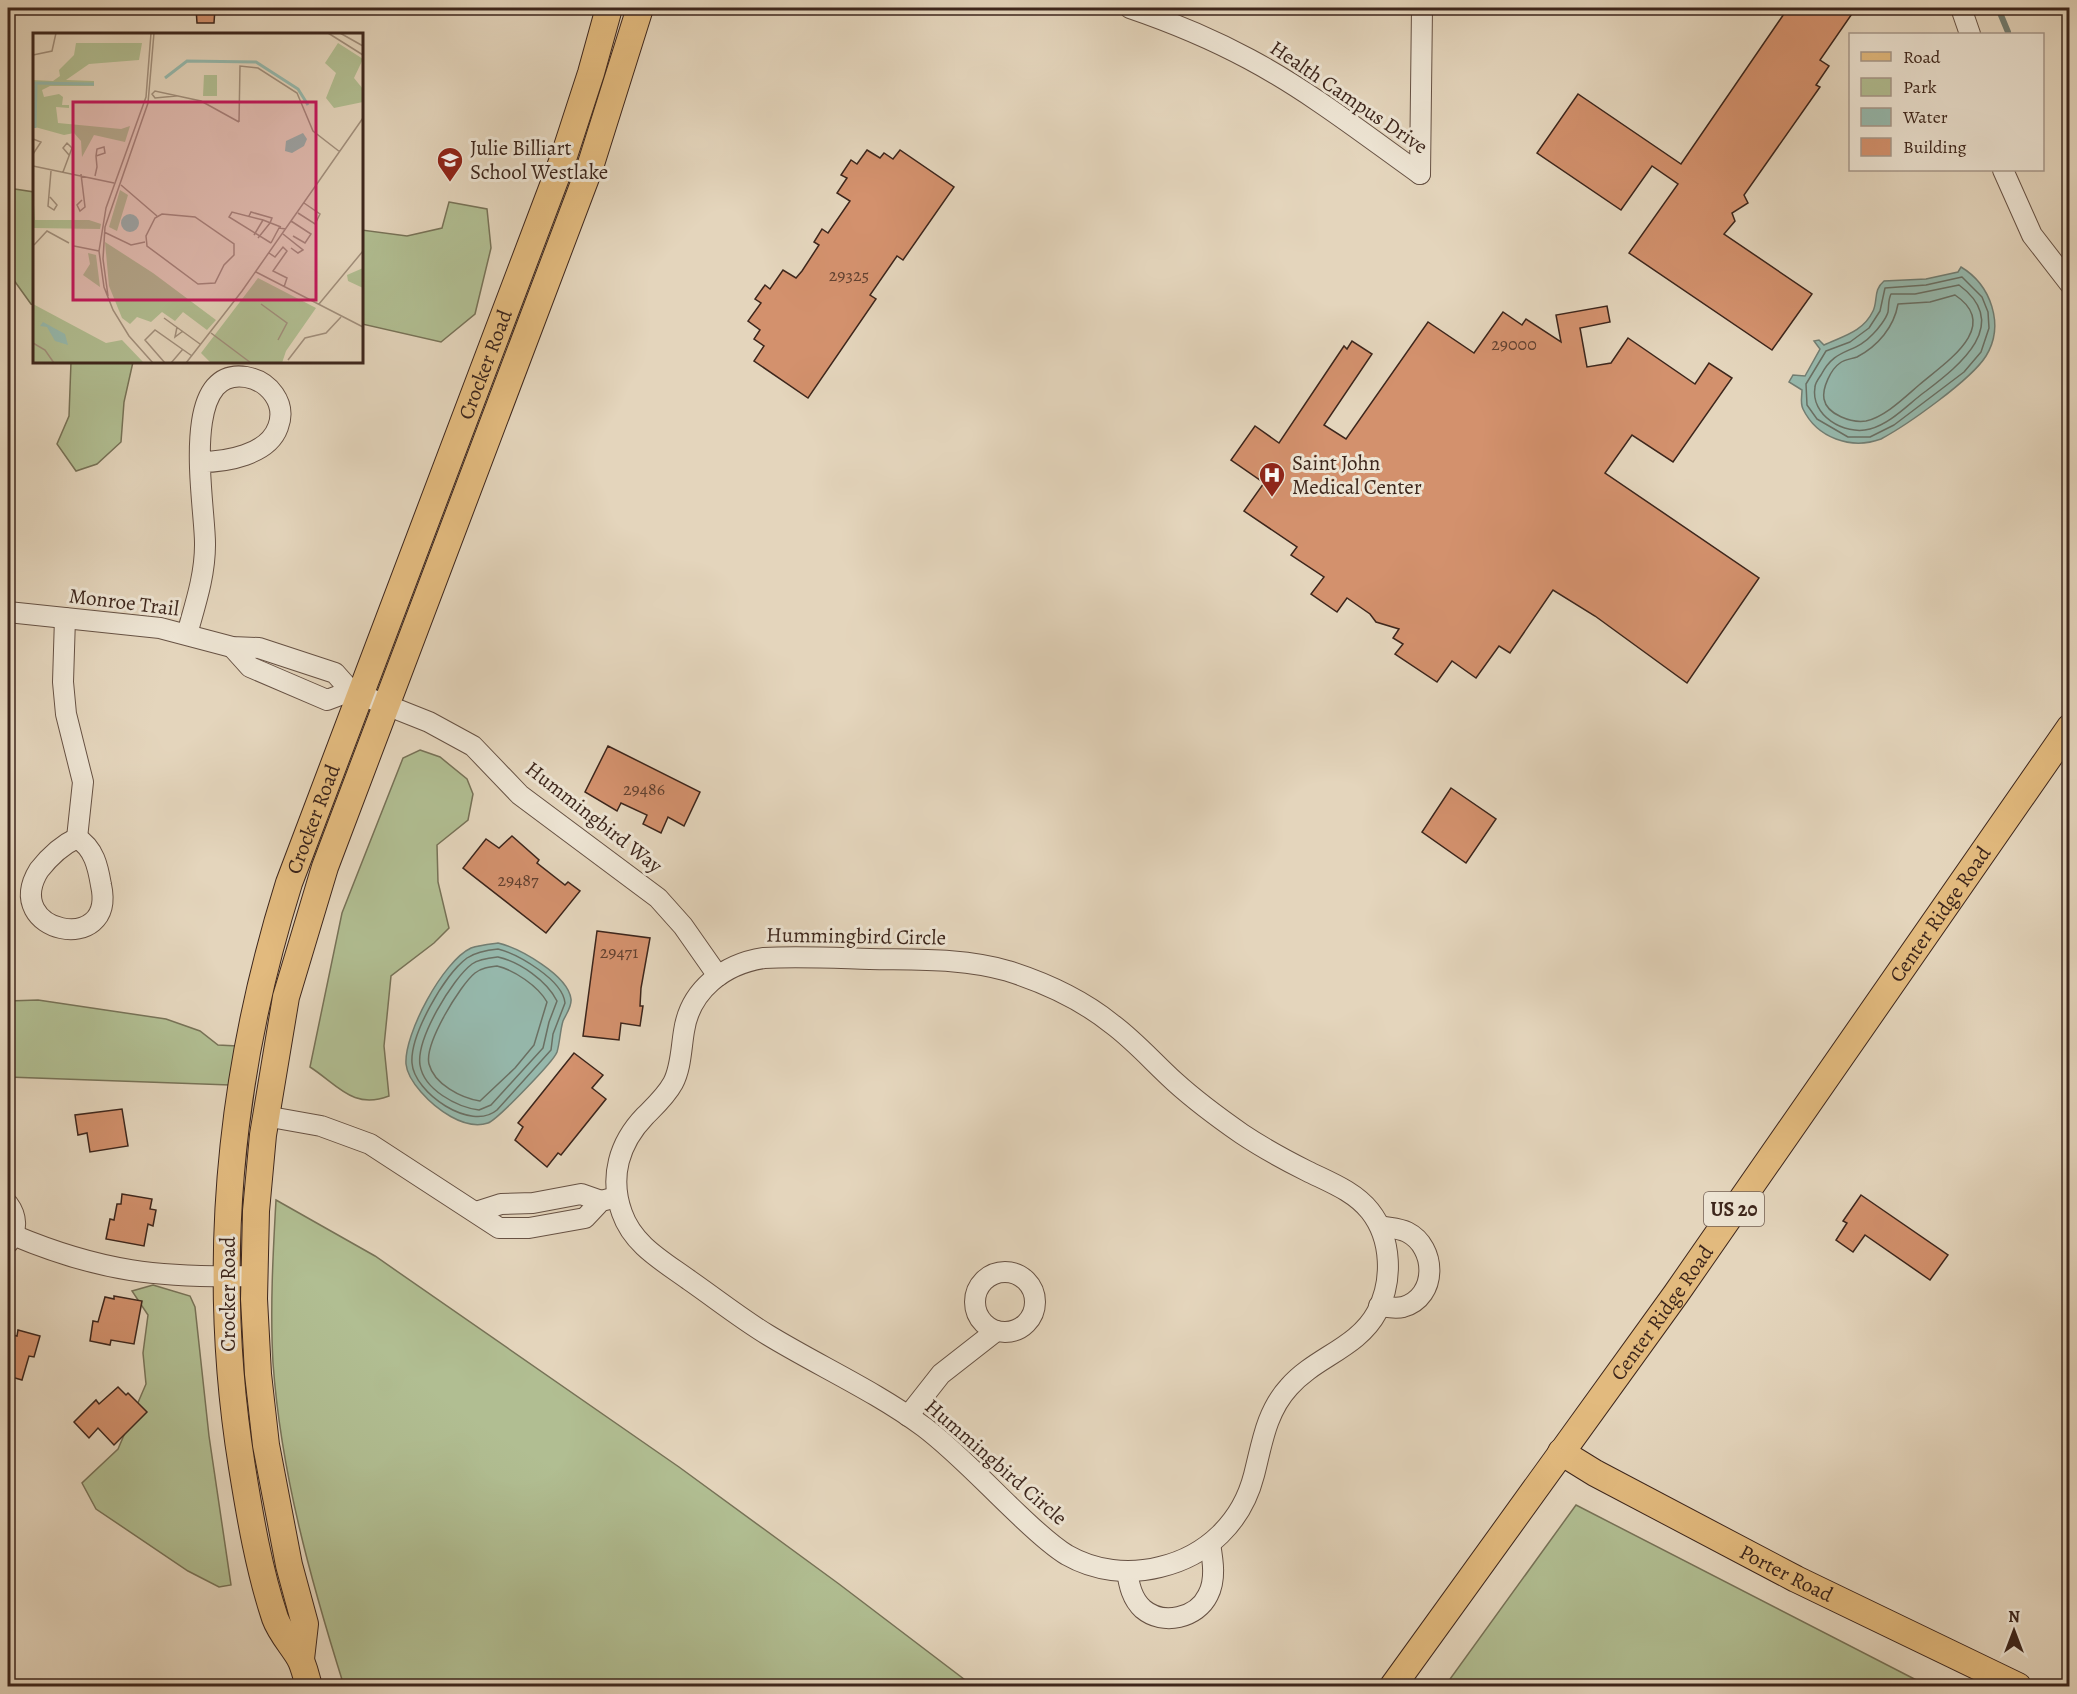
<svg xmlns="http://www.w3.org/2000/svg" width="2077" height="1694" font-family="Alegreya,serif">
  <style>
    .green { fill: #b1be92; stroke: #777257; stroke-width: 1.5 }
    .water { fill: #96b9ad; stroke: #727e73; stroke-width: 1.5 }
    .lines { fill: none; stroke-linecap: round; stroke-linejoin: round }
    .shore { stroke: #6a7064; stroke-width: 1.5 }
    .stream { stroke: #727e73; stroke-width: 6 }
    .building { fill: #d3916d; stroke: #3d261c; stroke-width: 1.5 }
    .minor-casing { stroke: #675244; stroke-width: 22 }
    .major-casing { stroke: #3d261c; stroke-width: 28 }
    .minor { stroke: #ede4d3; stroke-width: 20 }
    .major { stroke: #e2ba7e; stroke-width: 26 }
    .labels { text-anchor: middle; stroke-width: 6; stroke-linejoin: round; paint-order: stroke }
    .number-label { font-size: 18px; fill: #624130 }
    .shield { fill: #ede4d3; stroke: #725f53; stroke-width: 1.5 }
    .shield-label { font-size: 20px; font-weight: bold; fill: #3d261c }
    .street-label { font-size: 21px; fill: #3d261c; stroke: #ede4d3 }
    .poi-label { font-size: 21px; fill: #3d261c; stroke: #ede4d3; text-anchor: start }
    .inset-river { fill: none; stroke: #96b9ad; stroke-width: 3 }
    .inset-road { fill: none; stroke: #a18f7c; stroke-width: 1.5 }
    .view { fill: #c2185b; fill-opacity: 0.15; stroke: #c2185b; stroke-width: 3 }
    .inset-edge { fill: none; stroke: #3d261c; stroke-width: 3 }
  </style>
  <rect width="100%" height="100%" fill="#e4d5bc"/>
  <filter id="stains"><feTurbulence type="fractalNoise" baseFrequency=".00333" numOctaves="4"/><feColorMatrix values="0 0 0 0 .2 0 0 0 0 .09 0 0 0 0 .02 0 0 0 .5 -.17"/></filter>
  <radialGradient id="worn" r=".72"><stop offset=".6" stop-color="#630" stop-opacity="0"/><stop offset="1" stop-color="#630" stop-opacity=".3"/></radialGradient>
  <g class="green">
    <path d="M8 188 34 192V305L31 304 8 272Z"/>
    <path d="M449 202 487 209 491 248 475 314 441 342 362 324V230L407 236 442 228Z"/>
    <path d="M71 362H133L124 402 121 442 97 464 76 471 57 444 69 416Z"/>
    <path d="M420 750 440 757 467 779 473 794 468 820 437 845 438 882 449 928 434 943 391 976 384 1046 389 1096C353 1110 338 1085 310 1067L342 913 403 758Z"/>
    <path d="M38 1000 166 1019 200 1031 218 1045 237 1046 230 1085 8 1077V1001Z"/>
    <path d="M276 1200 375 1256 679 1467 839 1584 973 1686H344C311 1581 281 1474 273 1363 270 1309 273 1253 276 1200Z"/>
    <path d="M153 1285 190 1296 195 1307 209 1436 231 1585 219 1587 188 1571 96 1509 82 1483 118 1449 146 1384 143 1353 148 1315 132 1291Z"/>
    <path d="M1576 1505 1928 1686H1445Z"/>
  </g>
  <g class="water">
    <path d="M1961 267C1991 285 2005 325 1986 356 1971 380 1907 425 1881 439 1851 450 1817 438 1803 409 1800 403 1802 396 1802 390L1789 382 1793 375 1805 376 1820 349 1814 341 1819 340 1824 345C1843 336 1863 332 1873 311 1878 301 1873 290 1884 281L1926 279 1958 272Z"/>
    <path d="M498 943C519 948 568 975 571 999 572 1007 566 1014 563 1021 560 1031 560 1042 557 1052 554 1061 497 1120 488 1123 464 1131 435 1108 421 1092 414 1084 407 1075 406 1064 404 1034 443 961 471 948 479 945 490 944 498 943Z"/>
  </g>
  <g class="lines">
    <g class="shore">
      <path d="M1962 277 1982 297 1988 312 1989 328 1981 352 1964 372 1894 425 1870 437H1848L1817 419 1807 405 1806 384 1826 351 1850 342 1869 328 1880 311 1885 288 1926 285Z"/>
      <path d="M1959 285C2012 324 1960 365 1926 391 1909 403 1892 423 1870 429 1844 436 1810 415 1815 387 1815 383 1819 378 1821 375 1836 346 1854 355 1873 334 1878 329 1886 319 1888 312 1889 305 1888 300 1891 294H1915Z"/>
      <path d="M1955 295C2003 327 1943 364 1919 385 1905 397 1885 417 1866 421 1852 423 1827 415 1824 399 1822 388 1831 369 1840 363 1845 359 1852 359 1857 357 1878 346 1894 327 1898 304L1930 302Z"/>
      <path d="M498 949C518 954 563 980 565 1003L553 1034 551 1050 497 1110C471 1132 414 1093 412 1063 410 1035 444 975 467 958 476 952 487 950 498 949Z"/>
      <path d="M498 957C520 962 547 981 557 1001L549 1022 543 1048 491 1105 479 1110C457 1107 424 1090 420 1065 416 1039 452 979 472 964 479 959 489 958 498 957Z"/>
      <path d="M497 966C514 970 538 986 547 1002L534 1045 515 1068 480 1101C461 1098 434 1084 429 1064 424 1044 460 985 475 973 481 968 489 967 497 966Z"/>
    </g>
    <path class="stream" d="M1998 8 2008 32"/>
  </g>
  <g class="building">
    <path d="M196 8H215L214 23H197Z"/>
    <path d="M1788 8H1856L1820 60 1829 66 1816 85 1820 87 1744 195 1748 203 1732 213 1735 221 1724 234 1812 294 1772 350 1629 253 1678 184 1652 166 1621 210 1537 153 1578 94 1681 164Z"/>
    <path d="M867 150 880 158 884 153 893 159 900 150 954 187 903 260 897 256 870 295 876 299 808 398 754 361 764 346 754 339 760 330 748 321 761 303 755 299 765 285 770 289 783 270 796 278 802 271 819 245 814 242 822 229 828 233 850 201 837 193 847 178 841 175 851 160 857 164Z"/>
    <path d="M1607 306 1610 322 1580 328 1587 367 1611 363 1628 338 1695 384 1709 363 1732 378 1673 462 1632 435 1605 473 1759 578 1687 683 1595 616 1553 590 1510 653 1499 646 1476 678 1452 661 1437 682 1395 654 1403 644 1393 638 1399 629 1376 622 1370 614 1347 598 1337 612 1311 594 1324 577 1291 555 1297 547 1244 511 1264 483 1231 460 1255 426 1279 443 1344 346 1347 349 1352 341 1372 354 1324 425 1346 439 1428 322 1474 353 1503 312 1522 325 1526 319 1561 342 1556 315Z"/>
    <path d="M608 746 700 792 684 826 668 817 661 833 643 824 647 815 621 803 617 811 585 792Z"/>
    <path d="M1451 788 1496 819 1466 863 1422 832Z"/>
    <path d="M512 836 539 860 537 863 565 885 568 882 580 891 546 933 463 868 486 839 499 848Z"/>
    <path d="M597 931 650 938 641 988 640 1006H643L640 1026 621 1023 619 1040 583 1036Z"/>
    <path d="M574 1053 603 1075 592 1088 606 1099 561 1155 558 1153 547 1167 515 1140 523 1127 518 1123Z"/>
    <path d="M122 1109 128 1146 90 1152 87 1133 78 1135 75 1115Z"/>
    <path d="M122 1194 152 1199 150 1209 156 1210 153 1226 148 1224 144 1246 106 1239 110 1219 114 1220 117 1204H121Z"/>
    <path d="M1861 1195 1948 1255 1930 1280 1865 1235 1853 1252 1836 1240 1847 1223 1843 1221Z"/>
    <path d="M114 1296 142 1301 134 1344 111 1340 110 1345 90 1341 93 1321 98 1322 105 1297 114 1299Z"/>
    <path d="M18 1330 40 1336 34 1357 29 1356 22 1380 8 1376V1334L17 1336Z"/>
    <path d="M118 1387 126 1395 128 1393 147 1412 114 1445 98 1428 89 1438 74 1422 96 1400 99 1404Z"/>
  </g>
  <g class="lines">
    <g class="minor-casing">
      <g id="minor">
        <path d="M1130 8C1171 22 1210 38 1249 59 1309 91 1364 134 1420 174"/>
        <path d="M1961 8 1970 34"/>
        <path d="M2003 170 2032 235 2070 284"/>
        <path d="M1420 174 1422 8"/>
        <path d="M8 612 160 628 232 647 259 648 335 673 351 691 429 722 473 746 520 795 658 898 683 926 718 976"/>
        <path d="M65 618 63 682 66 714 83 782 77 838"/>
        <path d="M187 634C195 605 205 576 205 545 206 510 177 366 246 377 269 381 287 403 278 427 268 455 226 462 200 462"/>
        <path d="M232 647 250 667 327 700 351 691"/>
        <path d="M77 838C94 848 98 867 101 885 117 957 0 933 39 870 50 856 62 845 77 838Z"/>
        <path d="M764 958C799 956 835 958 870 959 917 960 963 958 1008 971 1046 983 1081 999 1112 1024 1135 1041 1154 1063 1175 1082 1196 1101 1219 1118 1242 1134 1263 1148 1285 1160 1307 1171 1329 1182 1354 1191 1370 1211 1392 1239 1393 1281 1377 1312 1358 1348 1315 1357 1289 1387 1266 1412 1262 1444 1254 1475 1242 1522 1207 1556 1160 1567 1128 1575 1095 1571 1067 1555 1049 1544 1033 1528 1018 1514 987 1485 957 1452 924 1427 875 1391 819 1366 768 1335 740 1318 715 1298 689 1280 663 1261 633 1245 622 1213 609 1177 619 1143 645 1116 655 1106 666 1096 673 1083 681 1068 681 1049 684 1031 690 990 724 964 764 958Z"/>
        <path d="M265 1116 321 1126 370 1144 499 1228H529L585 1218 601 1201 617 1197"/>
        <path d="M8 1204C17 1216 18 1230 8 1243"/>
        <path d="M476 1212 501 1204 533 1203 581 1194 601 1201"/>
        <path d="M13 1235C101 1272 159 1278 254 1276"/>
        <circle cx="1005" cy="1302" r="30"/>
        <path d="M1379 1306C1387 1307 1395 1309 1403 1307 1438 1297 1437 1247 1407 1232 1399 1228 1389 1228 1380 1226"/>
        <path d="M908 1416 941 1374 996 1331"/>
        <path d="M1127 1571C1129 1585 1132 1599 1143 1609 1163 1626 1197 1618 1208 1595 1216 1580 1213 1561 1210 1544"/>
      </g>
    </g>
    <g class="major-casing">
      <g id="major">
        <path id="s1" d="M1561 1452 1595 1473 1796 1579 2018 1686"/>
        <path d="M301 1659 305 1624 289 1565 266 1445 258 1374 254 1299 256 1211 263 1135 286 997 325 867 590 167 640 8"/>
        <path id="s2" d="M309 1686C306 1677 304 1665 299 1657 291 1644 280 1632 275 1618 259 1570 250 1517 242 1467 210 1269 229 1074 289 883L563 159 591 73 609 8"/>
        <path id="s3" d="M1393 1686 1676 1294 2070 727"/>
      </g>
    </g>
    <use href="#minor" class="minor"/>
    <use href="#major" class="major"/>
  </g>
  <defs>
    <g id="school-pin" transform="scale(1.35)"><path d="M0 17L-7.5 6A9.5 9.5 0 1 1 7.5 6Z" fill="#8f2418" stroke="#ede4d3"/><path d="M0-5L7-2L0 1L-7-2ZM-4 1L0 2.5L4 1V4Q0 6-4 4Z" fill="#fff"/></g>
    <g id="hospital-pin" transform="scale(1.35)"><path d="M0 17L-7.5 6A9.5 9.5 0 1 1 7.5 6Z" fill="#8f2418" stroke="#ede4d3"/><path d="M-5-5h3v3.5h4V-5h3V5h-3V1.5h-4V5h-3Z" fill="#fff"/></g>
  </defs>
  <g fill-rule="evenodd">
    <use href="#school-pin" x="450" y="160"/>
    <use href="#hospital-pin" x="1272" y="475"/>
  </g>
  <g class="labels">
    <g class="number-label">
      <text x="849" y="281">29325</text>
      <text x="1514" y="350">29000</text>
      <text x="644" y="795">29486</text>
      <text x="518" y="886">29487</text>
      <text x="619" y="958">29471</text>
    </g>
    <rect class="shield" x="1704" y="1192" width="60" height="34" rx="4.5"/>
    <g class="shield-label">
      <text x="1734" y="1216">US 20</text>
    </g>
    <g class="street-label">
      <text transform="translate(1349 97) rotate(34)" y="7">Health Campus Drive</text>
      <text dy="7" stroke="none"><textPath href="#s2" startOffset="1377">Crocker Road</textPath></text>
      <text transform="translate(124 602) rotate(7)" y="7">Monroe Trail</text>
      <text transform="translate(594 817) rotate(38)" y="7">Hummingbird Way</text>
      <text dy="7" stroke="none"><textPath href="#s2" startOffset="891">Crocker Road</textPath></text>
      <text dy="7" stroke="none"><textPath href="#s3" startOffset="946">Center Ridge Road</textPath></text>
      <text transform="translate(856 936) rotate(1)" y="7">Hummingbird Circle</text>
      <text transform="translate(228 1294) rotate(-90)" y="7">Crocker Road</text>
      <text dy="7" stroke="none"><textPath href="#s3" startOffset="460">Center Ridge Road</textPath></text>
      <text transform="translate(996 1462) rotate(41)" y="7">Hummingbird Circle</text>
      <text dy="7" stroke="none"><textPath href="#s1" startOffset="256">Porter Road</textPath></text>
    </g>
    <g class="poi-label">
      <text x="470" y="155">Julie Billiart<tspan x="470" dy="24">School Westlake</tspan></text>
      <text x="1292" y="470">Saint John<tspan x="1292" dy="24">Medical Center</tspan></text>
    </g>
  </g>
  <g transform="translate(33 33)">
    <rect width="330" height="330" fill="#e4d5bc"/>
    <path d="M43 10H109L106 27 56 31 33 47 61 48V53H17L9 57 11 64 26 61 30 64 29 72H36V75L23 74 25 90 88 96 97 93 92 109 61 102 49 124 48 108 41 100 31 102 2 94 0 47 20 48 27 43 26 37 41 22ZM305 10 330 26 321 45 330 56V69L301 75 293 65 303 40 292 30ZM171 42H184V63H170ZM0 157 2 187H56L68 191 67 196 0 195ZM87 157 95 162 84 198 76 194ZM72 209 120 240 183 287 174 297 150 279 142 288 129 279 118 289 104 284 97 291 89 285 76 253ZM55 220 63 222 67 254 50 242 57 231ZM330 235V255L315 248 314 242ZM225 245 283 275 253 318 249 330H178L168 320ZM0 271 73 310 89 307 111 330H0Z" fill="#b1be92"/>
    <path d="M270 100 274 106 271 113 259 120 252 118 253 108ZM88 190a9 9 0 1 1 18 0a9 9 0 1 1-18 0ZM10 289 32 301 35 312 22 308 14 294 7 293Z" fill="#96b9ad"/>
    <path class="inset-river" d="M132 45 154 28 223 29 265 56 275 72M0 50 61 51M2 95 3 51"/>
    <path class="inset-road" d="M118 0 113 64 73 175 66 218 71 254 80 277 96 303 120 330M295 0 330 22M307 0 330 13M0 22 19 18 23 0M143 63 122 65 119 61 122 58 168 68 206 89M206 89 207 33 225 35 264 60 280 98 307 119M0 106 8 109 0 121M0 133 81 150M30 139 39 115 34 110 30 115 36 122M48 141 52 174 47 178 44 172 49 167M62 143 64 134 63 123 64 116 71 114 72 120 63 123M88 152 124 183M17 164 24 172 21 177 15 173 18 138M265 180 282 191 287 181 271 170M129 181 162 184 201 211V222L191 232 182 250 165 251 114 213 113 203 122 185ZM216 183 218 179 239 185 237 190M230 187 199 179 196 184 238 210M258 188 278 201 272 210 260 203M71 199 98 212 112 209M250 201 270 217 265 220 258 215M221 202 230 187 248 194M225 205 237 190M238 210 246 195 253 196M1 212 14 198 36 210M41 213 66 218M236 220 242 224 250 214 254 218 240 238 254 245 251 254M223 239 330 294M75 263 70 226 72 194 115 70 121 0M228 271 254 290 245 307M286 271 330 218M131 285 167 311M144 294 142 304 150 298M178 300 218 330M0 310 12 317 21 330M255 327 272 305 293 300 308 284M132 330 112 307 122 297 159 323M138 330 150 316M153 330 209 258 330 85"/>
    <path class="view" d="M40 69H283V267H40Z"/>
    <rect width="330" height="330" class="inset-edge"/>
  </g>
  <rect width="2077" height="1694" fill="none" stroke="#e4d5bc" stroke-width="30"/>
  <rect x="9" y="9" width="2059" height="1676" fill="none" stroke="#3d261c" stroke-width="3"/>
  <rect x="15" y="15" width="2047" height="1664" fill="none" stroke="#3d261c" stroke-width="1.5"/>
  <rect x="1849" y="33" width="195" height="138" fill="#ede4d3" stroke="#a7988a" stroke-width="1.5"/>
  <rect x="1861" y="52" width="30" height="9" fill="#e2ba7e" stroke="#a7988a" stroke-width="1.5"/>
  <text x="1903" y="63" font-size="18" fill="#3d261c">Road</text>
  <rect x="1861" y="78" width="30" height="18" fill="#b1be92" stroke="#a7988a" stroke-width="1.5"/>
  <text x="1903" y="93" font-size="18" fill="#3d261c">Park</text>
  <rect x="1861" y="108" width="30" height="18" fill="#96b9ad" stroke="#a7988a" stroke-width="1.5"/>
  <text x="1903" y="123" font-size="18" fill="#3d261c">Water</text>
  <rect x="1861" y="138" width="30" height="18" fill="#d3916d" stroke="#a7988a" stroke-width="1.5"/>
  <text x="1903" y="153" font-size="18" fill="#3d261c">Building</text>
  <g transform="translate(2014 1631)" stroke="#ede4d3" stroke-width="4.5" paint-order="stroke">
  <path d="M0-4.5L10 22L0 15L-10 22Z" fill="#3d261c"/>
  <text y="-9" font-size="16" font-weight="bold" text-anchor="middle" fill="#3d261c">N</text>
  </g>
  <rect width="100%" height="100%" filter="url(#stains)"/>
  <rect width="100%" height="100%" fill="url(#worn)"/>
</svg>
